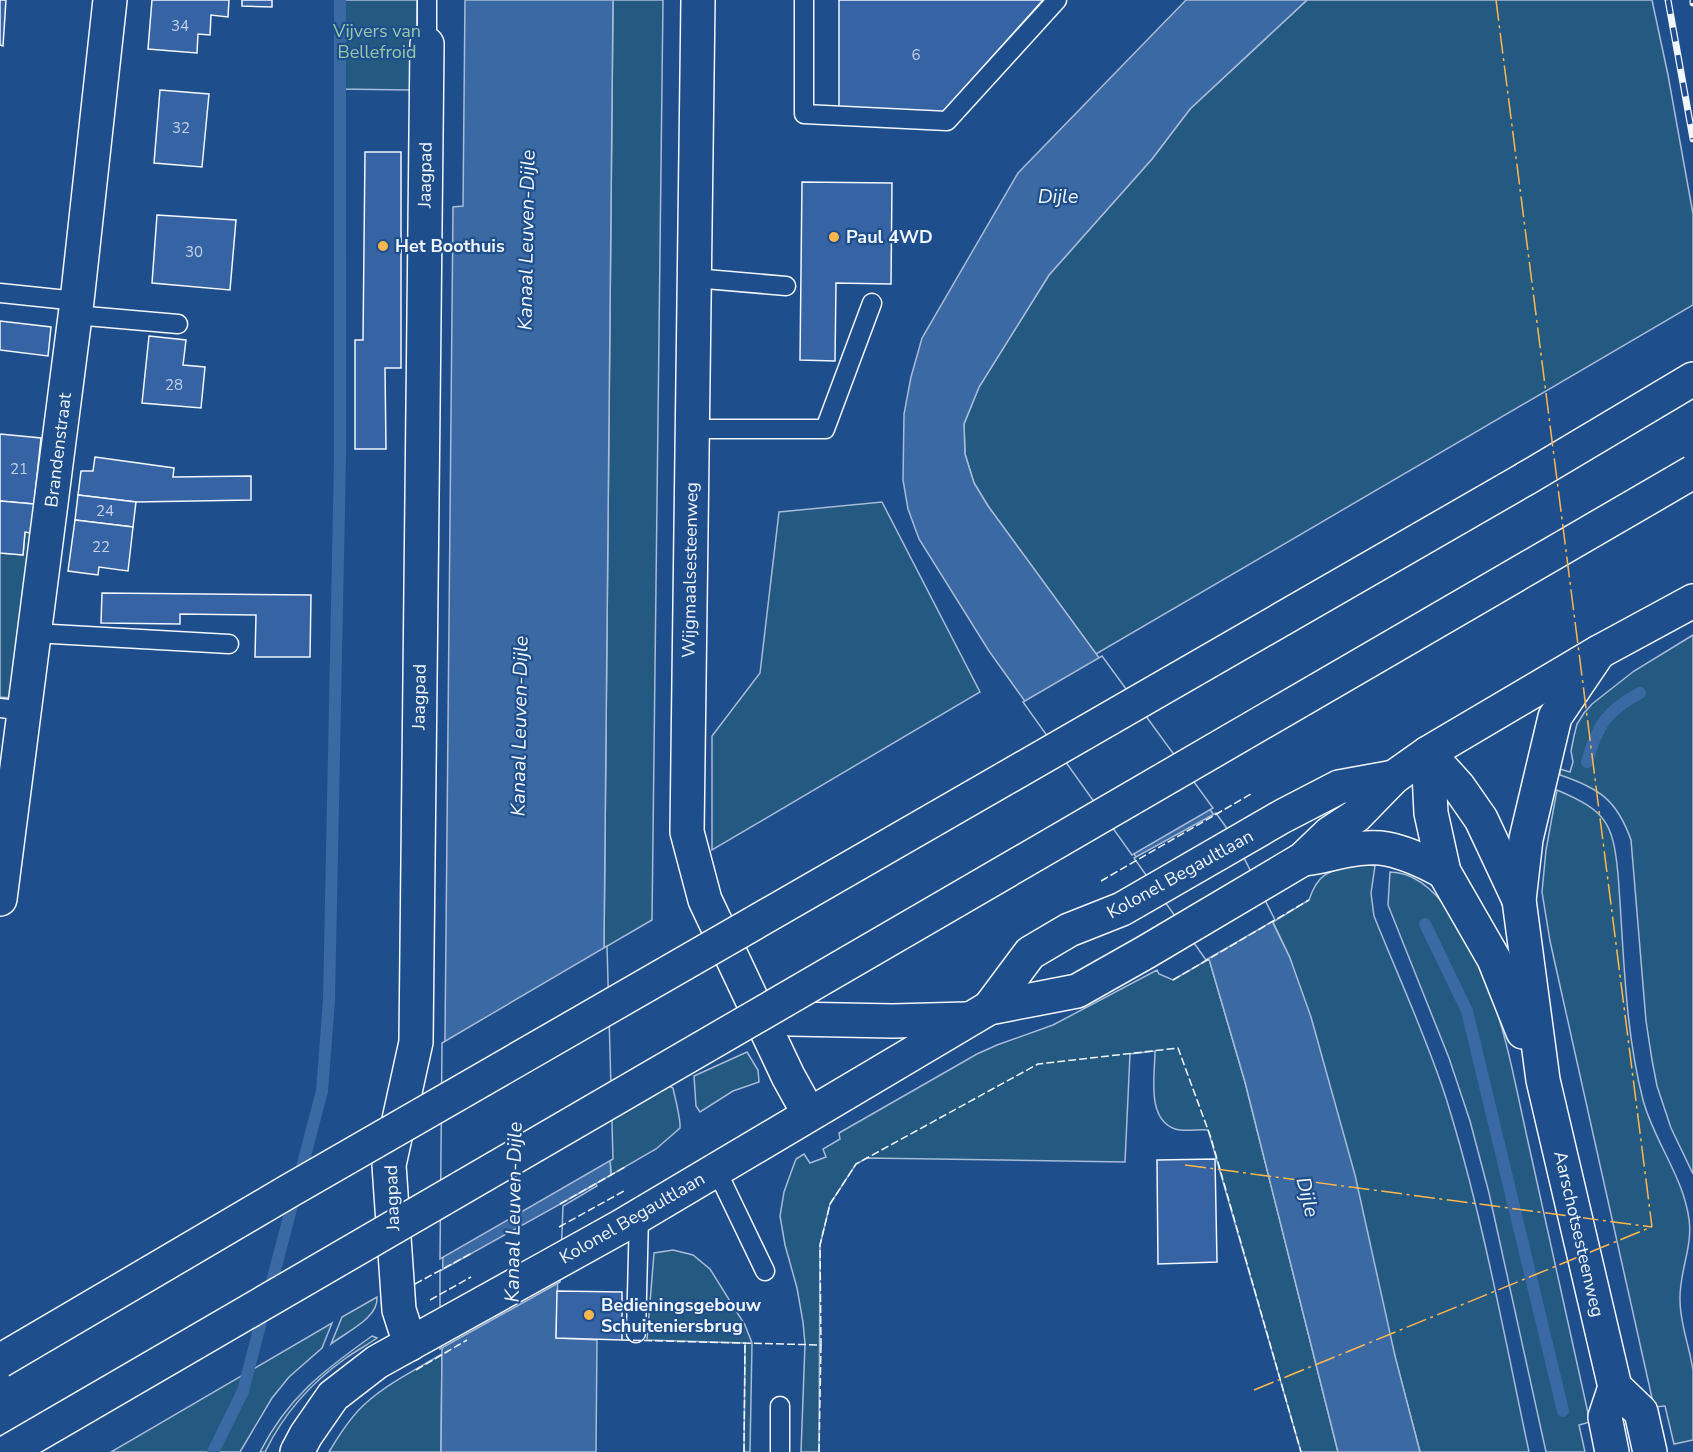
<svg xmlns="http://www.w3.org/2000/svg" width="1693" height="1452" font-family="'Nunito Sans',sans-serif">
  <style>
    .green { fill: #245a82; stroke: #a8bbd7; stroke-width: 1.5 }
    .water { fill: #3b69a3; stroke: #a8bbd7; stroke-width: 1.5 }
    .pier { fill: #1f4e8c; stroke: #a8bbd7; stroke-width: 1.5 }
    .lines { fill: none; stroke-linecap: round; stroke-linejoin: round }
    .stream { stroke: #3b69a3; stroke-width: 12 }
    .building { fill: #3563a3; stroke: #f2f6ff; stroke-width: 1.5 }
    .lane-casing { stroke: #f2f6ff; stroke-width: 21 }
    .street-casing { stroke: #f2f6ff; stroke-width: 36 }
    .secondary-casing { stroke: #f2f6ff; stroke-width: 36 }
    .primary-casing { stroke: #f2f6ff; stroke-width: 36 }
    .highway-casing { stroke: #f2f6ff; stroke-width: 36 }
    .lane { stroke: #1f4e8c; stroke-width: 18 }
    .street { stroke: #1f4e8c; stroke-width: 33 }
    .secondary { stroke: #1f4e8c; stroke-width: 33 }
    .primary { stroke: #1f4e8c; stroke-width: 33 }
    .highway { stroke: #1f4e8c; stroke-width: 33 }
    .rail-casing { stroke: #f2f6ff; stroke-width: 7 }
    .rail { stroke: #1f4e8c; stroke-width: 4.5; stroke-dasharray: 14; stroke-linecap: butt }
    .highway-bridge-casing { stroke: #f2f6ff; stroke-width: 36; stroke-linecap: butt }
    .highway-bridge { stroke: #1f4e8c; stroke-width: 33 }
    .fence { stroke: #f2f6ff; stroke-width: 1.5; stroke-dasharray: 8 3; stroke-linecap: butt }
    .power { stroke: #ffb74d; stroke-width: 1.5; stroke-dasharray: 21 4.5 3 4.5; stroke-linecap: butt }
    .poi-dot { fill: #ffb74d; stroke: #1f4e8c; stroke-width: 2 }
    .labels { text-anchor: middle; stroke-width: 4.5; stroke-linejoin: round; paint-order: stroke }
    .number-label { font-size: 15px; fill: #c3d1e8 }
    .park-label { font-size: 18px; fill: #97c8a6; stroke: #1f4e8c }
    .street-label { font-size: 18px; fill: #f2f6ff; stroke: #1f4e8c }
    .poi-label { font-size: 18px; font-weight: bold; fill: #f2f6ff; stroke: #1f4e8c; text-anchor: start }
    .water-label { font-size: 20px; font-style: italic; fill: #f2f6ff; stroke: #1f4e8c }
  </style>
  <rect width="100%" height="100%" fill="#1f4e8c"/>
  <g class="green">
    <path d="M338 0H417L416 82 412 90 336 89Z"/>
    <path d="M613 0H663L652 920 604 948Z"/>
    <path d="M1307 0H1652L1668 75 1693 214V305L1096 654 988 506 974 483 965 454 964 424 979 387 1049 275 1152 159 1190 109Z"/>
    <path d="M882 502 980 692 712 850V736L760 673 779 512Z"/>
    <path d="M25 532 31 533 12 698 0 697V553L23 555Z"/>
    <path d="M1693 635V1174L1671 1128 1657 1086 1652 1060 1646 1021 1631 840C1617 800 1599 788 1560 775V769L1570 772 1573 762 1571 751 1574 736 1577 724 1584 713 1592 704 1634 671Z"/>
    <path d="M1557 790C1606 811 1613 822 1618 874 1624 949 1624 1026 1643 1100 1654 1141 1683 1176 1689 1219 1693 1247 1679 1272 1680 1300 1680 1325 1690 1347 1693 1371 1693 1394 1693 1417 1693 1440L1674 1444 1665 1406 1654 1407 1550 941 1542 892 1546 850Z"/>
    <path d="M1356 865H1371L1375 866 1371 893 1374 916C1398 976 1426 1036 1446 1098 1482 1213 1504 1334 1529 1452H1420L1290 958 1273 922 1309 900C1318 873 1328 871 1356 865Z"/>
    <path d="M1390 872C1437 872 1472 944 1487 983 1507 1033 1517 1094 1529 1146 1550 1238 1570 1330 1590 1422L1579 1425 1585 1452H1546L1489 1193 1470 1121 1449 1058 1388 905Z"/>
    <path d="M1209 959 1245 1082 1338 1452H1301L1208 1130C1198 1129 1184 1132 1175 1129 1146 1119 1155 1075 1155 1051L1130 1054 1125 1162 867 1158 856 1164 830 1204 820 1245 819 1452H801L805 1344 803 1322 797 1288 785 1245 780 1216 784 1192 793 1167 796 1159 804 1154 810 1163 826 1157 823 1149 840 1139 839 1133 977 1054 997 1045 1053 1025 1157 970 1159 974 1173 980Z"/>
    <path d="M747 1052 758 1070 759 1082 733 1091 700 1112 696 1106 694 1076Z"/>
    <path d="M669 1086 673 1088C675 1098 681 1120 680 1128L656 1149 611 1175 608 1119Z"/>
    <path d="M673 1250 693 1255 710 1269 745 1325 752 1343 750 1452H744L745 1343 647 1340 654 1253Z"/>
    <path d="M377 1297C379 1318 346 1332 331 1344L342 1317Z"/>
    <path d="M332 1323 322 1348 289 1377 272 1398 240 1452H111Z"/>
    <path d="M372 1336 377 1338C367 1345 356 1351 346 1358 312 1382 283 1415 265 1452H260C288 1397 323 1371 372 1336Z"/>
    <path d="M442 1354 441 1452H329C339 1435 351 1416 366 1403 388 1383 417 1369 442 1354Z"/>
  </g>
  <g class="water">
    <path d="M465 0H613L604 948 608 1131 611 1175 560 1204 556 1338 597 1340 596 1452H441L453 207 463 206Z"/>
    <path d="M1186 0H1307L1190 109 1152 159 1049 275 979 387 964 424 965 454 974 483 988 506 1233 841 1290 958 1311 1017 1355 1175 1395 1356 1420 1452H1338L1245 1082 1209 959 989 651 919 539 908 509 903 480 904 414 911 377 922 338 1018 173Z"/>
  </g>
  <g class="pier">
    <path d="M1102 656 1213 808 1132 855 1023 702Z"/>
    <path d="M1216 813 1235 840 1275 920 1206 960 1134 858Z"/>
    <path d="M607 946 613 1159 440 1259 442 1043Z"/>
    <path d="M596 1184 597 1186 563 1206 560 1282 440 1349V1271Z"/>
  </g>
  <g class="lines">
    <g class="stream">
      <path d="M1587 762C1597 726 1606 711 1640 693"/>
      <path d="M1425 924 1467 1011 1563 1411"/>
      <path d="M269 1293 322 1091 329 1000 340 458V0"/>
      <path d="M213 1452 243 1391 264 1310"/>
    </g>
  </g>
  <g class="building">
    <path d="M0 0H6L3 46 0 45Z"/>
    <path d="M152 0H229L228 17 211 15 210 35 198 34 197 53 148 49Z"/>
    <path d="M242 0H272V7L242 6Z"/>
    <path d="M839 0H1043L941 114 839 111Z"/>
    <path d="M160 90 209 94 202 167 154 163Z"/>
    <path d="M365 152H401V368H385L386 449H355V340H363Z"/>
    <path d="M802 182 892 183 891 284 836 283 835 361 800 360Z"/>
    <path d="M157 215 236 220 230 290 152 283Z"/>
    <path d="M0 321 51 327 48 356 0 350Z"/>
    <path d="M149 336 186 340 183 365 205 367 201 408 142 403Z"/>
    <path d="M0 434 41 438 34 504 0 501Z"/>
    <path d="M95 457 174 468 173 477 251 476V500L136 502 78 495 81 471H93Z"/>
    <path d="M78 495 136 502 133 527 75 520Z"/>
    <path d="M0 501 34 504 31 533 25 532 23 555 0 553Z"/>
    <path d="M75 520 133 527 128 571 99 567 98 575 68 571Z"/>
    <path d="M102 593 311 595 310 657H255L256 615 180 614V624L101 623Z"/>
    <path d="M1215 1159 1217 1262 1158 1264 1157 1160Z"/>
    <path d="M557 1291 622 1292V1340L556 1338Z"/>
  </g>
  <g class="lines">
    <g class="lane-casing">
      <g id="lane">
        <path d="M804 0V114L947 121 1057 0"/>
        <path d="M427 44V0"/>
        <path d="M694 278 786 286"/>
        <path d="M0 293 77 301"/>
        <path d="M75 315 178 324"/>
        <path d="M692 429H825L872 303"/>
        <path d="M34 633 229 644"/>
        <path d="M0 708 24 711"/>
        <path d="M716 1169 765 1271"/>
        <path d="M636 1333 639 1216"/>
        <path d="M780 1452V1406"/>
      </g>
    </g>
    <g class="street-casing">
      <g id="street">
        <path d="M0 899 77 301 110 0"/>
        <path d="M410 1344 399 1310 389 1165 416 1042 427 44"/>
      </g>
    </g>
    <g class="secondary-casing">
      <g id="secondary">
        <path d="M698 0 687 832 705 900 788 1076 809 1114"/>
        <path d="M1303 859C1329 856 1360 844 1387 849 1407 853 1426 862 1444 872"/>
        <path d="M755 1006 791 1019 893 1021 966 1019"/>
        <path d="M989 1008 1030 953 1069 930 1122 909 1283 816 1339 787 1394 777"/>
        <path d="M297 1452 306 1435 333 1396 377 1362 620 1227 989 1008 1077 991 1146 952 1303 859 1330 833 1356 816 1394 777 1428 753 1458 786 1481 819 1519 900"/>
      </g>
    </g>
    <g class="primary-casing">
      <g id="primary">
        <path d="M1599 652 1555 717 1526 839 1519 900 1543 1080 1615 1387 1605 1417 1612 1452"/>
        <path d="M1523 1032 1494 959 1444 872 1431 813 1428 753 1599 652 1693 601"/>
        <path d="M1615 1387 1641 1412 1650 1452"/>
      </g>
    </g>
    <g class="highway-casing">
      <path id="highway" d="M1525 479 1693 379"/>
    </g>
    <use href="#lane" class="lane"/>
    <use href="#street" class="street"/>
    <use href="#secondary" class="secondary"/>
    <use href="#primary" class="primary"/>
    <use href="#highway" class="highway"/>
    <g class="rail-casing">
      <g id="rail">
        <path d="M1668 0 1693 139"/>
        <path d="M1693 0V3"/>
      </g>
    </g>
    <use href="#rail" class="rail"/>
    <g class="highway-bridge-casing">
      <g id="highway-bridge">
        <path d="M0 1361 289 1191 1525 479"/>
        <path d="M7 1452 1693 472"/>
      </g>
    </g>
    <use href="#highway-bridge" class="highway-bridge"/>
    <g class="fence">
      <path d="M1101 881 1251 794"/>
      <path d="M1173 980 1309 900"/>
      <path d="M560 1204 625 1167"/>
      <path d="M559 1227 624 1191"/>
      <path d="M415 1284 472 1253"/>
      <path d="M430 1300 471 1277"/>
      <path d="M622 1340 821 1345 820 1245 830 1204 856 1164 1038 1064 1178 1048 1211 1138 1301 1452"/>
      <path d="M416 1370 467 1340"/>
      <path d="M744 1452 745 1343"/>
      <path d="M819 1452 821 1345"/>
    </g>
    <g class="power">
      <path d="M1496 0 1652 1227"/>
      <path d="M1185 1165 1652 1227"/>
      <path d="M1254 1390 1649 1228"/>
    </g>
  </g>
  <g class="poi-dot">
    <circle cx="834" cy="237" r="6"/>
    <circle cx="383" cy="246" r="6"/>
    <circle cx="589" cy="1315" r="6"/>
  </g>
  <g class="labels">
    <g class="number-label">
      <text x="180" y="31">34</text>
      <text x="916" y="60">6</text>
      <text x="181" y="133">32</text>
      <text x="194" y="257">30</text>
      <text x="174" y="390">28</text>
      <text x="19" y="474">21</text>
      <text x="105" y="516">24</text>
      <text x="101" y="552">22</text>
    </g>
    <g class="park-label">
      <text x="377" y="37">Vijvers van<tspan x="377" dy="21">Bellefroid</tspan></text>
    </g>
    <g class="street-label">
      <text transform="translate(425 175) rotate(-89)" y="6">Jaagpad</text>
      <text transform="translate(58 450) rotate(-83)" y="6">Brandenstraat</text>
      <text transform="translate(690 570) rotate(-89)" y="6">Wijgmaalsesteenweg</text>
      <text transform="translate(419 697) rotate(-89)" y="6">Jaagpad</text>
      <text transform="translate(1180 874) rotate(-29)" y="6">Kolonel Begaultlaan</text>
      <text transform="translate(392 1198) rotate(-92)" y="6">Jaagpad</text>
      <text transform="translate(632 1218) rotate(-30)" y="6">Kolonel Begaultlaan</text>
      <text transform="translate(1579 1234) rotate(77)" y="6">Aarschotsesteenweg</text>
    </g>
    <g class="poi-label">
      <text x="846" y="243">Paul 4WD</text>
      <text x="395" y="252">Het Boothuis</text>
      <text x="601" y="1311">Bedieningsgebouw<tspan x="601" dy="21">Schuiteniersbrug</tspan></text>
    </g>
    <g class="water-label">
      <text x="1058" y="203">Dijle</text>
      <text transform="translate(526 240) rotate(-89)" y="7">Kanaal Leuven-Dijle</text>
      <text transform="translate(519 726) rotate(-89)" y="7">Kanaal Leuven-Dijle</text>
      <text transform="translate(1308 1197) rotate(76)" y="7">Dijle</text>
      <text transform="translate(513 1212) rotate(-89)" y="7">Kanaal Leuven-Dijle</text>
    </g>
  </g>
</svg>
